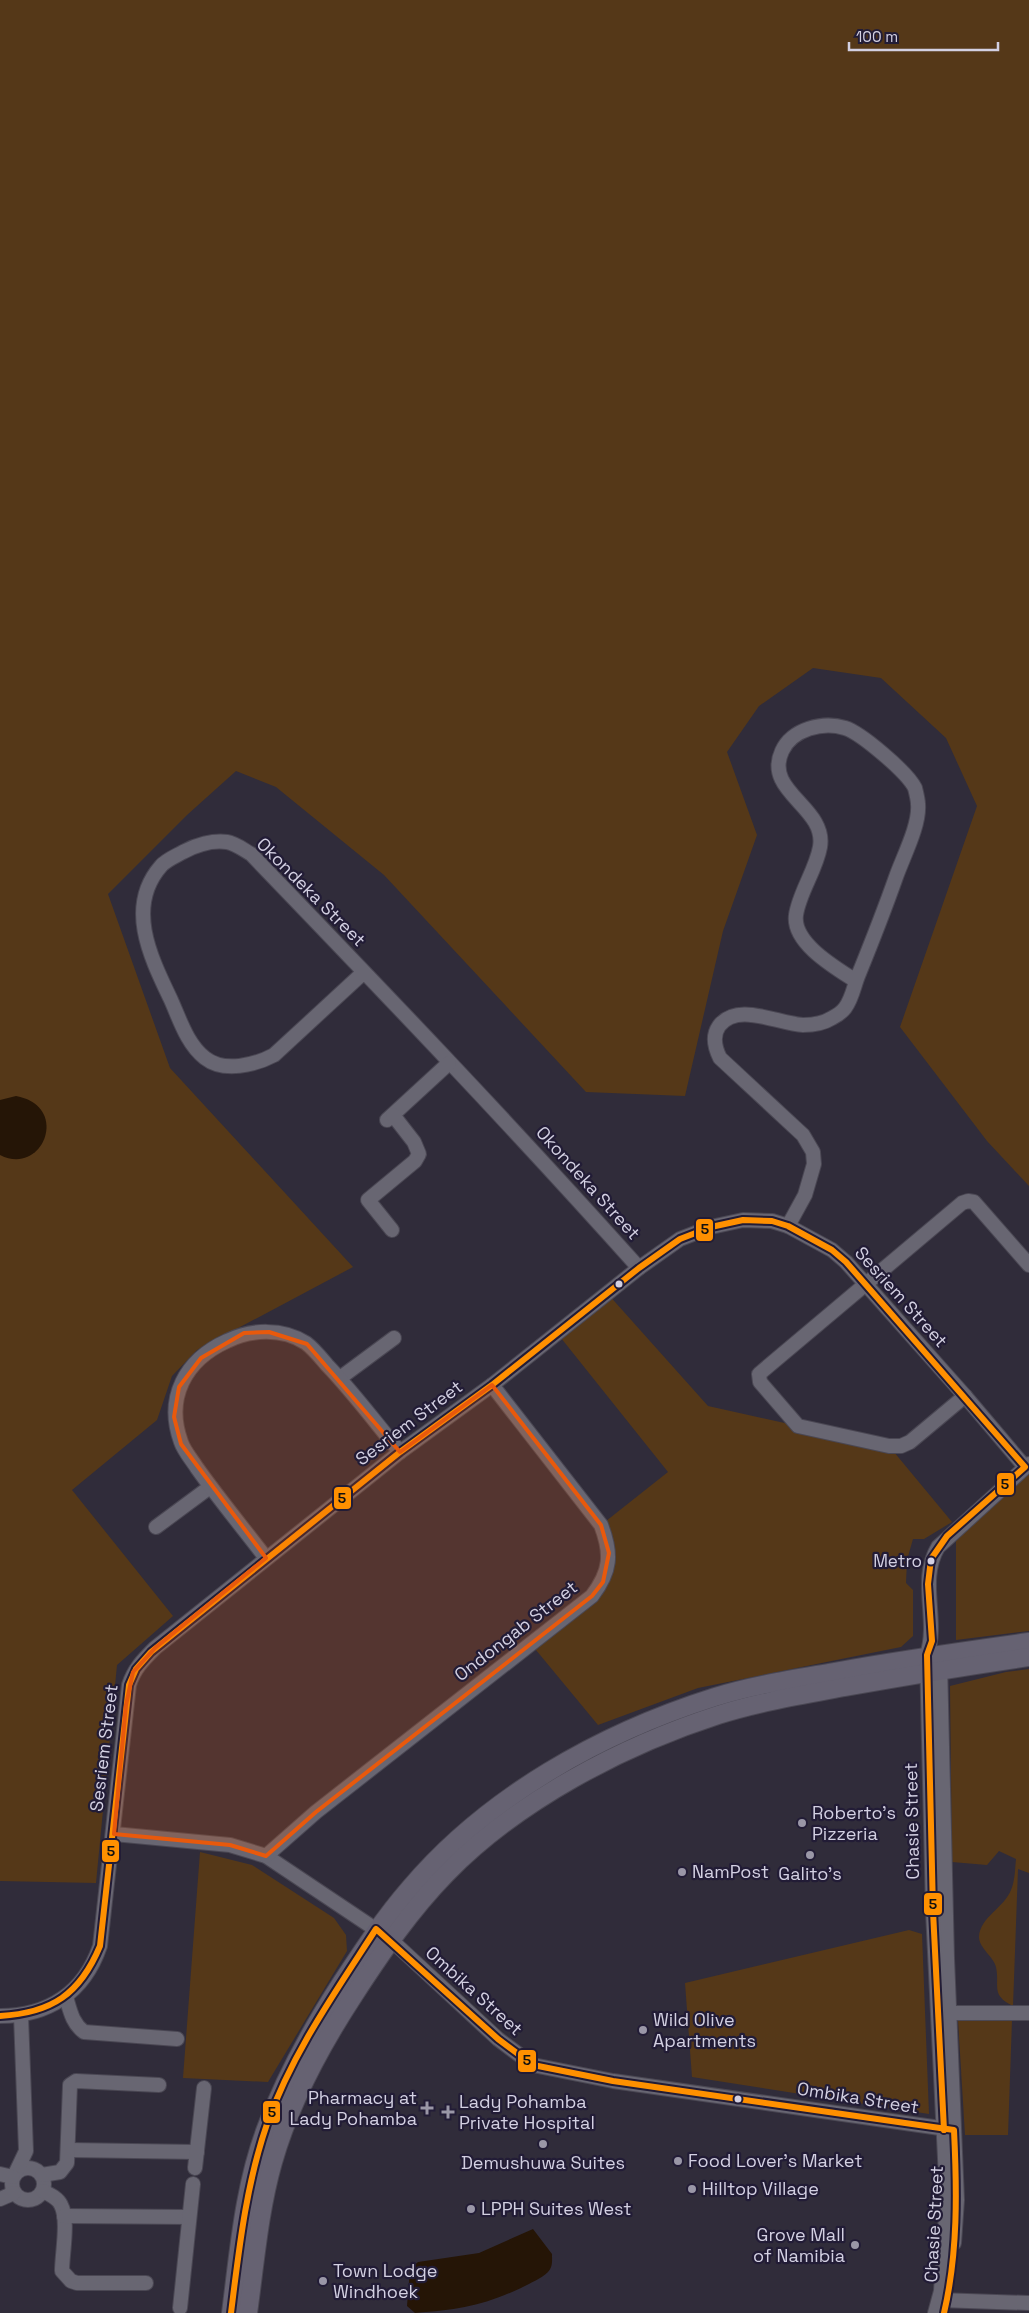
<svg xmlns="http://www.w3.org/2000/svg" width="1029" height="2313" font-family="'Space Grotesk',sans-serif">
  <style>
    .green { fill: #553818 }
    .water { fill: #251506 }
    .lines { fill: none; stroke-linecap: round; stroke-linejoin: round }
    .minor-casing { stroke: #4a4753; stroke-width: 16 }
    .major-casing { stroke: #4a4753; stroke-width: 20 }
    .minor { stroke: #686672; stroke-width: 14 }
    .major { stroke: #666272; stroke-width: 18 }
    .bus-1-casing { stroke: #221c36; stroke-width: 10 }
    .bus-1 { stroke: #ff9000; stroke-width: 6 }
    .marked { fill: #e8590c; fill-opacity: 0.2; stroke: #e8590c; stroke-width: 4; stroke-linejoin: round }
    .bus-dot { fill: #d3d0e2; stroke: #221c36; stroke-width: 2 }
    .poi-dot { fill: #9a97a7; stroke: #221c36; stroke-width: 2 }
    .labels { text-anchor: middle; stroke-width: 4.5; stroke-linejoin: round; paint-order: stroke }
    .bus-label { font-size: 17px; fill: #d3d0e2; stroke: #221c36; text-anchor: end }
    .street-label { font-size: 18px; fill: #d3d0e2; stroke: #221c36 }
    .poi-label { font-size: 18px; fill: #d3d0e2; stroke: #221c36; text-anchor: start }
    .line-badge { stroke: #221c36; stroke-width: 2 }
    .pale-badge-label { font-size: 14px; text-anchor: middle; font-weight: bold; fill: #111 }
  </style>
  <rect width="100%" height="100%" fill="#302c3a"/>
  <g class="green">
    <path d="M0 0H1029V1186L987 1141 900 1027 977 806 946 738 881 678 813 668 759 706 727 752 757 835 723 931 685 1096 586 1092 384 875 276 787 236 771 187 815 108 894 170 1068 353 1267 197 1350 172 1376 157 1420 72 1490 173 1616 117 1665 96 1883 0 1881Z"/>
    <path d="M607 1293 708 1406 889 1446 952 1522 924 1539H913L907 1560 906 1583 913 1590V1636L901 1647 698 1688 598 1725 531 1644 603 1582 601 1525 668 1472 557 1333Z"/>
    <path d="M1029 1465V1631L956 1640V1528Z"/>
    <path d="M1029 1669V1873L1018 1869 1013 2006C990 1995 1000 1986 996 1967 994 1957 979 1948 979 1937 980 1917 1004 1908 1011 1890 1015 1881 1015 1869 1016 1859L999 1851 987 1865 952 1862 950 1686 1006 1672Z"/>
    <path d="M200 1852 252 1865 334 1918 346 1935 347 1951 268 2082 183 2078Z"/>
    <path d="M909 1930 922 1934 929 2114 692 2077 685 1983Z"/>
    <path d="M958 2020H1012L1008 2135H965Z"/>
  </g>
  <g class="water">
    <path d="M16 1096C71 1106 43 1177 0 1155V1100Z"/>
    <path d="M533 2229 552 2254C552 2260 553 2267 548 2272 541 2279 530 2283 521 2288 482 2306 458 2310 415 2313L407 2306 410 2269 418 2262 479 2253Z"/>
  </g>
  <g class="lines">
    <g class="minor-casing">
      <g id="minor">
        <path d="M364 972 274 1055C255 1065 224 1073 205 1058 187 1044 180 1020 171 1000 151 958 125 907 161 866 166 860 176 856 183 852 196 845 213 840 227 842 235 843 244 850 251 854 382 990 513 1127 639 1268"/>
        <path d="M387 1120 449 1063"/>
        <path d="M788 1226 805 1195 814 1164 813 1152 803 1135 720 1058C715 1048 712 1036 719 1026 737 1001 778 1024 803 1025 812 1025 824 1023 832 1018 836 1016 842 1012 845 1008 852 999 854 986 858 976 871 944 884 911 896 877 903 857 920 825 918 804 918 800 916 792 915 788 907 772 861 733 845 728 823 721 792 729 782 751 763 792 827 807 820 847 816 870 799 893 796 915 792 943 836 968 856 981"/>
        <path d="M392 1230 368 1200 415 1161 419 1154 414 1142 393 1115"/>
        <path d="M340 1378 394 1338"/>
        <path d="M965 1396 910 1442 901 1446H889L798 1426 760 1382 759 1374 962 1203 968 1201 974 1202 1029 1265"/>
        <path d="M156 1527 210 1487"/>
        <path d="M266 1558C243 1528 219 1499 197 1468 192 1460 184 1451 181 1442 165 1398 185 1360 227 1341 251 1329 283 1328 306 1343 314 1349 321 1358 327 1365 353 1392 376 1423 400 1452"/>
        <path d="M940 1662 947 1958 957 2200 954 2243"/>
        <path d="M114 1834 230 1845 266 1856 390 1939 498 2039 533 2065 613 2081 954 2130"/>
        <path d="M266 1856 316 1812 592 1596C611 1571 612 1554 601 1525L492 1385"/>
        <path d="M66 1997C70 2010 72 2023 84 2032L177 2039"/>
        <path d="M942 2013H1029"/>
        <path d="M0 2016C48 2016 84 1993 100 1946L129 1685C134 1669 143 1660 155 1648L400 1452 492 1385 639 1268 680 1239 711 1227 743 1220 772 1221 788 1226 832 1250 846 1262 965 1396 1025 1467"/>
        <path d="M69 2150 197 2152"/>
        <circle cx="28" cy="2184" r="16"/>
        <path d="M195 2168 204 2088"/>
        <path d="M16 2172 26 2151 21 2016"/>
        <path d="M0 2174 13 2177"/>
        <path d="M42 2175 60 2172 67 2163 70 2085 76 2081 159 2085"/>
        <path d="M43 2191C49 2194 58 2198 61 2205 69 2220 62 2254 62 2271L71 2281 77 2283H146"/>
        <path d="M0 2199 14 2193"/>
        <path d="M64 2216 189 2217"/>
        <path d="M939 2300 1029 2303"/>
        <path d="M180 2308 193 2184"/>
        <path d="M935 2313 941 2291 947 2200 933 1911 927 1655C939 1619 918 1581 938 1547L1029 1464"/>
      </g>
    </g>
    <g class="major-casing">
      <g id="major">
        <path d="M231 2313C239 2251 244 2185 267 2126 286 2075 313 2027 342 1982 363 1950 384 1918 410 1888 488 1796 601 1733 715 1697 754 1685 794 1679 834 1672 899 1660 964 1651 1029 1642"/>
        <path d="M248 2313C255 2263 259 2211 273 2162 290 2102 320 2047 354 1995 382 1952 410 1911 446 1874 517 1801 622 1746 718 1715 759 1702 802 1695 845 1687 906 1676 967 1666 1029 1657"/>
      </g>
    </g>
    <use href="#minor" class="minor"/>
    <use href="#major" class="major"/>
    <g class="bus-1-casing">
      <g id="bus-1">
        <path d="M0 2016C52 2013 80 1994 100 1946L129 1685 136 1669 151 1652 400 1452 492 1385 639 1268 680 1239 711 1227 743 1220 772 1221 788 1226 832 1250 846 1262 1025 1467 947 1536 931 1559 928 1584 932 1641 927 1655 933 1911 944 2130"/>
        <path d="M231 2313C239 2249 246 2185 267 2124 292 2053 336 1991 376 1929L498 2039 533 2065 613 2081 954 2130C957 2191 958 2253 944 2313"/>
      </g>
    </g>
    <use href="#bus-1" class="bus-1"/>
  </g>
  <path class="marked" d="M269 1332 307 1344 400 1452 492 1385 601 1525 609 1553 603 1582 592 1596 316 1812 266 1856 230 1845 114 1834 126 1705 133 1672 155 1648 266 1558 181 1444 174 1417 179 1387 201 1358 244 1333Z"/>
  <g class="bus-dot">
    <circle cx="619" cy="1284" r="4.5"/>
    <circle cx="931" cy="1561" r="4.5"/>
    <circle cx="738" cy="2099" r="4.5"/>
  </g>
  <g class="poi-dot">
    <circle cx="802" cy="1823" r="5"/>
    <circle cx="810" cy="1855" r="5"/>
    <circle cx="682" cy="1872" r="5"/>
    <circle cx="643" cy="2030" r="5"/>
    <path d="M424.5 2100.5h5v5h5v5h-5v5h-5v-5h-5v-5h5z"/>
    <path d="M445.5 2104.5h5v5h5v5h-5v5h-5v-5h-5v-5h5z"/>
    <circle cx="543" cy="2144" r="5"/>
    <circle cx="678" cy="2161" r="5"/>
    <circle cx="692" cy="2189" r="5"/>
    <circle cx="471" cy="2209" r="5"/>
    <circle cx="855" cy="2245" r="5"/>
    <circle cx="323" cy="2281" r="5"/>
  </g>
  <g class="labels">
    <g class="bus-label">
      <text x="922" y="1567">Metro</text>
    </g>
    <g class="street-label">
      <text transform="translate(311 892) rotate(45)" y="6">Okondeka Street</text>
      <text transform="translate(588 1183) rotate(48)" y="6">Okondeka Street</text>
      <text transform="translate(901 1297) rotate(48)" y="6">Sesriem Street</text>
      <text transform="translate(409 1423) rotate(-37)" y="6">Sesriem Street</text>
      <text transform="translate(516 1631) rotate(-38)" y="6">Ondongab Street</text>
      <text transform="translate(104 1748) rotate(-83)" y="6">Sesriem Street</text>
      <text transform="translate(912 1821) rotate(-91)" y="6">Chasie Street</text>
      <text transform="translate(474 1991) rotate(42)" y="6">Ombika Street</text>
      <text transform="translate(858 2098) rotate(9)" y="6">Ombika Street</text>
      <text transform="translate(934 2224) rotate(-87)" y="6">Chasie Street</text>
    </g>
    <g class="poi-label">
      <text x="812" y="1819">Roberto's<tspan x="812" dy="21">Pizzeria</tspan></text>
      <text x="692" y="1878">NamPost</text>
      <text x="810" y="1880" text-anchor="middle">Galito's</text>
      <text x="653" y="2026">Wild Olive<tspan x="653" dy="21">Apartments</tspan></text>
      <text x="417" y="2104" text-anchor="end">Pharmacy at<tspan x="417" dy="21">Lady Pohamba</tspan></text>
      <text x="459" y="2108">Lady Pohamba<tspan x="459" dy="21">Private Hospital</tspan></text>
      <text x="688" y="2167">Food Lover's Market</text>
      <text x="543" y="2169" text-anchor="middle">Demushuwa Suites</text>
      <text x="702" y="2195">Hilltop Village</text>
      <text x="481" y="2215">LPPH Suites West</text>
      <text x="845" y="2241" text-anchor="end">Grove Mall<tspan x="845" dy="21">of Namibia</tspan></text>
      <text x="333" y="2277">Town Lodge<tspan x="333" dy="21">Windhoek</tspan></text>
    </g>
  </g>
  <g class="line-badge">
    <rect x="695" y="1218" width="19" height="24" rx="5" fill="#ff9000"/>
    <rect x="996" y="1472" width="19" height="24" rx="5" fill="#ff9000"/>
    <rect x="333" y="1486" width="19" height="24" rx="5" fill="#ff9000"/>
    <rect x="101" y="1839" width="19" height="24" rx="5" fill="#ff9000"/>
    <rect x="923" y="1892" width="20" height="24" rx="5" fill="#ff9000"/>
    <rect x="517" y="2049" width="20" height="24" rx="5" fill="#ff9000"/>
    <rect x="262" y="2100" width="19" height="24" rx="5" fill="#ff9000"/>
  </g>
  <g class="pale-badge-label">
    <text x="705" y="1234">5</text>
    <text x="1005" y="1489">5</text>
    <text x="342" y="1503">5</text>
    <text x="111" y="1856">5</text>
    <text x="933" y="1909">5</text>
    <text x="527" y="2065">5</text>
    <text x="272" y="2117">5</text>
  </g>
  <path d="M849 42v8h149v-8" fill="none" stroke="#d3d0e2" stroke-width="2.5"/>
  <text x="856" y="42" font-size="15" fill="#d3d0e2" stroke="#221c36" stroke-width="4" paint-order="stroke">100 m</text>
</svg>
